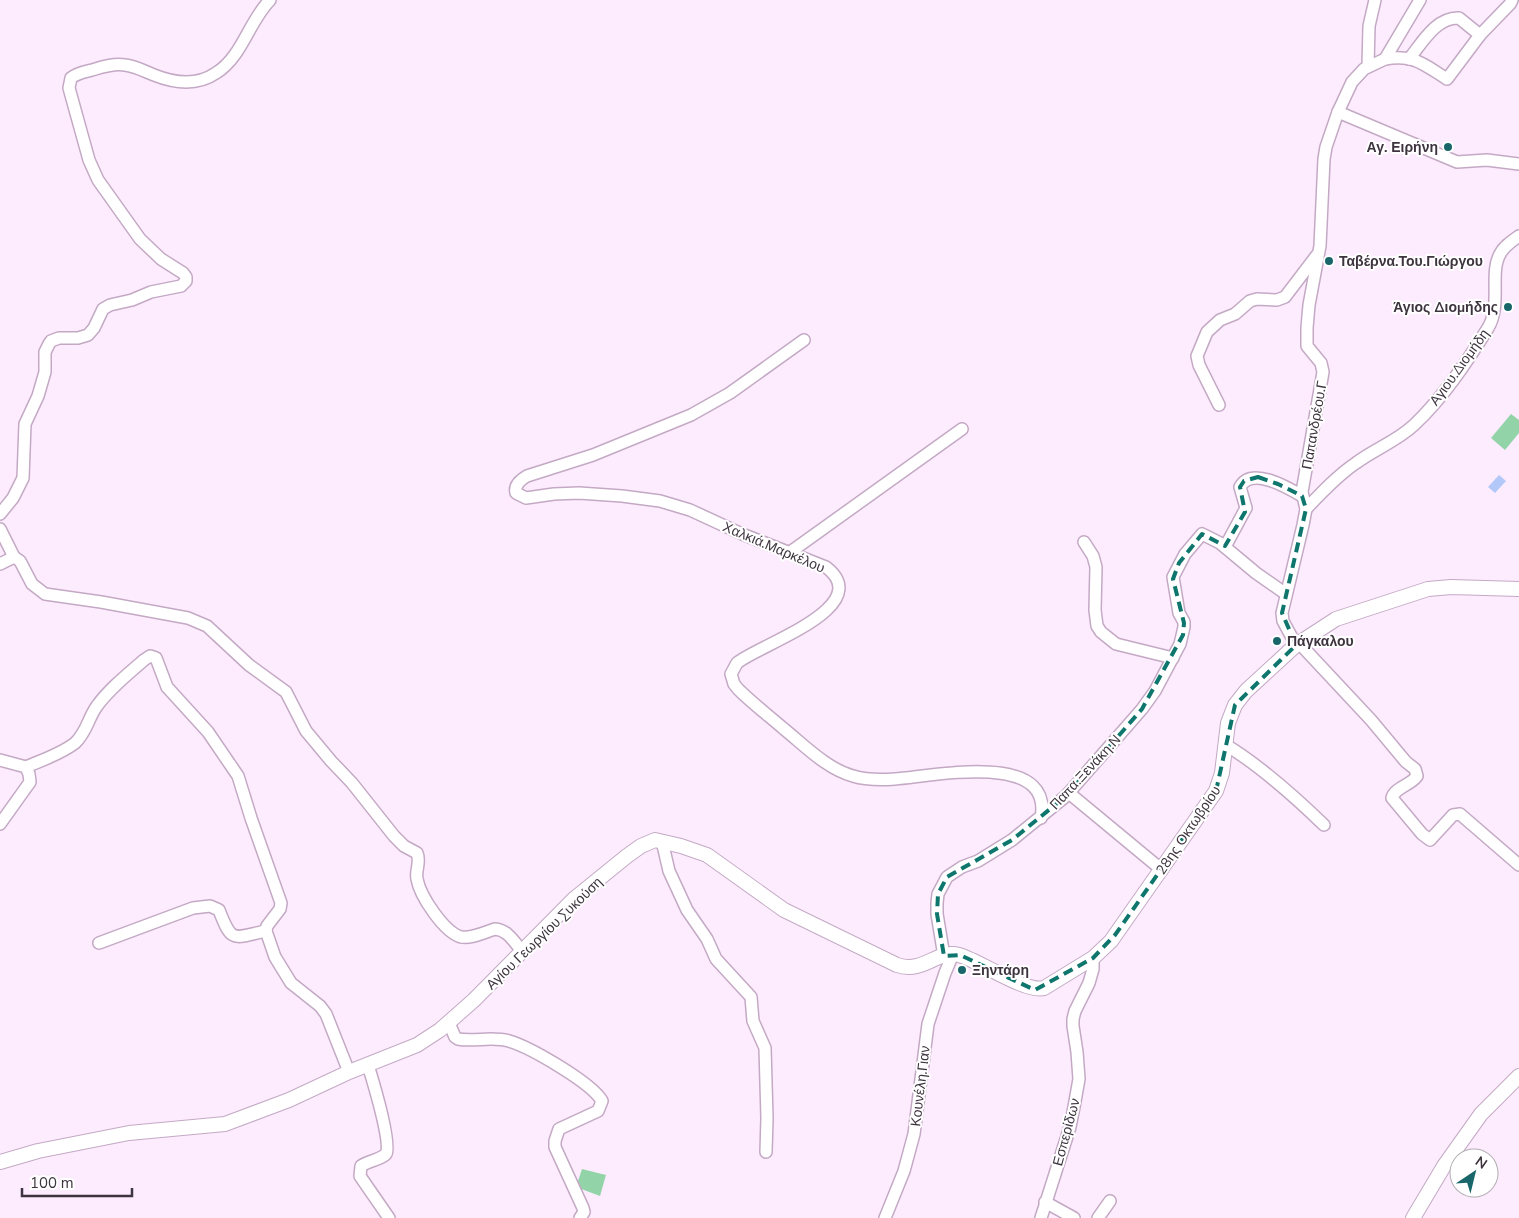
<svg xmlns="http://www.w3.org/2000/svg" width="1519" height="1218" font-family="'Nunito Sans',sans-serif">
  <style>
    .green { fill: #92d4a8 }
    .water { fill: #b1c8f8 }
    .lines { fill: none; stroke-linecap: round; stroke-linejoin: round }
    .minor-casing { stroke: #c4a9c5; stroke-width: 14 }
    .major-casing { stroke: #c4a9c5; stroke-width: 16 }
    .minor { stroke: #fff; stroke-width: 11 }
    .major { stroke: #fff; stroke-width: 14 }
    .marked { fill: none; stroke: #0f766e; stroke-width: 4; stroke-dasharray: 10 6; stroke-linejoin: round }
    .poi-dot { fill: #18666a; stroke: #fff; stroke-width: 2 }
    .labels { text-anchor: middle; stroke-width: 4; stroke-linejoin: round; paint-order: stroke }
    .poi-label { font-size: 14px; font-weight: bold; fill: #3e343f; stroke: #fff; text-anchor: start }
    .street-label { font-size: 14px; fill: #3e343f; stroke: #fff }
  </style>
  <rect width="100%" height="100%" fill="#fdecfe"/>
  <g class="green">
    <path d="M1511 414 1519 420V433L1505 450 1491 438Z"/>
    <path d="M582 1169 606 1175 600 1196 576 1187Z"/>
  </g>
  <path class="water" d="M1499 475 1506 481 1495 493 1488 487Z"/>
  <g class="lines">
    <g class="minor-casing">
      <g id="minor">
        <path d="M1385 59C1414 54 1423 64 1447 79L1480 35 1510 4 1512 0"/>
        <path d="M1409 59C1422 43 1436 17 1459 18L1480 35"/>
        <path d="M1368 66 1369 26 1375 0"/>
        <path d="M1338 112 1457 162 1487 160 1519 164"/>
        <path d="M804 340 730 393 691 415 593 455 527 476C520 480 514 485 516 493L526 498 554 494 579 493 622 496 660 501 690 510 742 534 826 567C878 607 758 645 737 663L731 674 734 684 738 689C752 703 769 716 784 729 805 746 827 769 853 776 866 780 881 780 895 779 929 777 1054 749 1041 818"/>
        <path d="M1219 405 1199 365 1197 356 1207 332 1220 320 1235 314 1250 301 1257 299 1277 300 1285 297 1317 255"/>
        <path d="M1306 509C1321 493 1338 475 1356 463 1375 449 1397 441 1414 425 1443 398 1467 362 1488 328 1502 305 1489 273 1500 254 1504 246 1512 241 1519 236"/>
        <path d="M0 514 13 498 23 478 25 424 38 396 45 372V352L49 344 51 341 59 338H78L88 335 94 328 103 309 110 305 132 300 151 292 181 286 186 281V277L183 273 161 259 140 239 98 180 89 160 69 88 71 78C77 73 84 72 92 70 102 67 114 63 125 65 135 66 144 71 154 75 174 83 197 86 216 73 242 57 249 21 270 0"/>
        <path d="M0 529 14 557"/>
        <path d="M1084 542 1093 556 1096 567 1095 610 1097 626 1101 632 1116 644 1173 658"/>
        <path d="M1225 547 1246 508 1240 487C1251 466 1287 487 1302 496"/>
        <path d="M789 553 962 429"/>
        <path d="M0 564 14 557 20 561 32 584 45 594 101 602 188 618 207 626 249 665 286 692 306 731 331 761 352 783 394 836 404 846 417 853C421 862 415 870 417 879 420 896 444 932 461 937 471 939 485 932 495 929 508 930 514 942 522 951"/>
        <path d="M1299 643 1371 720 1406 762 1415 769 1417 776C1411 785 1394 788 1392 798L1422 834 1430 840 1453 815 1460 814 1519 865"/>
        <path d="M1296 645 1283 621 1282 613 1303 525 1306 509 1302 492 1323 372 1321 363 1307 346V328L1309 305 1320 246 1324 159 1326 147 1338 112 1352 82 1364 69 1385 59 1420 0"/>
        <path d="M1226 745C1262 767 1294 796 1324 825"/>
        <path d="M0 760 26 767 29 774 30 782 0 824"/>
        <path d="M26 767C42 760 61 754 75 743 87 732 88 718 97 706 109 689 128 674 144 660L150 656 156 658 167 687 208 732 238 776 251 818 281 903 280 909 267 926 266 931 275 957 291 983 320 1006 326 1014 349 1072"/>
        <path d="M1069 793 1162 870"/>
        <path d="M662 841 669 871 687 910 707 939 716 959 751 997 753 1021 765 1048 767 1118 766 1152"/>
        <path d="M99 943 193 908 210 906 219 910C232 944 233 938 266 931"/>
        <path d="M944 956 937 914V903L938 894 947 877 962 867 978 861 1012 840 1066 796 1142 709 1155 691 1180 644 1184 627V622L1179 613 1173 577 1185 554 1202 534 1220 543 1256 573 1286 594"/>
        <path d="M449 1023 455 1037 458 1039C475 1042 492 1036 509 1041 530 1047 592 1083 602 1101L598 1111 559 1129 555 1141V1147L583 1208 584 1212 580 1218"/>
        <path d="M368 1065C372 1078 393 1146 386 1154 380 1160 368 1161 361 1166L360 1176 389 1218"/>
        <path d="M1045 1202 1074 1218"/>
        <path d="M885 1218 904 1171 914 1134 928 1024 945 973 953 954"/>
        <path d="M1041 1218 1070 1127 1074 1107 1079 1079 1077 1052 1073 1026V1019L1075 1011 1089 983 1093 969V958"/>
        <path d="M1098 1218 1110 1201"/>
      </g>
    </g>
    <g class="major-casing">
      <g id="major">
        <path d="M0 1162 38 1151 129 1133 225 1124 289 1100 349 1072 417 1045 440 1030 474 1000 574 899 627 856 641 846 655 840 681 846 707 855 784 910 897 965C924 974 937 949 959 955 980 961 1026 993 1044 988L1093 958 1111 941 1216 791 1222 773 1228 723 1235 705 1246 691 1296 645 1336 619 1428 589 1451 587 1519 589"/>
        <path d="M1413 1218 1444 1166 1481 1114 1519 1076"/>
      </g>
    </g>
    <use href="#minor" class="minor"/>
    <use href="#major" class="major"/>
  </g>
  <path class="marked" d="M1258 477 1278 484 1302 496 1306 509 1282 613 1296 645 1235 705 1216 791 1115 935 1093 958 1035 990 960 955 944 956 937 914 938 894 947 877 1012 840 1066 796 1142 709 1183 635 1184 623 1173 579 1179 563 1202 534 1225 546 1245 512 1240 487 1244 481Z"/>
  <g class="poi-dot">
    <circle cx="1448" cy="147" r="5"/>
    <circle cx="1329" cy="261" r="5"/>
    <circle cx="1508" cy="307" r="5"/>
    <circle cx="1277" cy="641" r="5"/>
    <circle cx="962" cy="970" r="5"/>
  </g>
  <g class="labels">
    <g class="poi-label">
      <text x="1438" y="152" text-anchor="end">Αγ. Ειρήνη</text>
      <text x="1339" y="266">Ταβέρνα.Του.Γιώργου</text>
      <text x="1498" y="312" text-anchor="end">Άγιος Διομήδης</text>
      <text x="1287" y="646">Πάγκαλου</text>
      <text x="972" y="975">Ξηντάρη</text>
    </g>
    <g class="street-label">
      <text transform="translate(1459 367) rotate(-54)" y="5">Αγιου.Διομήδη</text>
      <text transform="translate(1314 425) rotate(-80)" y="5">Παπανδρέου.Γ</text>
      <text transform="translate(774 547) rotate(23)" y="5">Χαλκιά.Μαρκέλου</text>
      <text transform="translate(1085 772) rotate(-47)" y="5">Παπα.Ξενάκη.Ν</text>
      <text transform="translate(1188 830) rotate(-56)" y="5">28ης Οκτωβρίου</text>
      <text transform="translate(544 933) rotate(-44)" y="5">Αγίου Γεωργίου Συκούση</text>
      <text transform="translate(920 1086) rotate(-83)" y="5">Κουνέλη.Γιαν</text>
      <text transform="translate(1066 1132) rotate(-75)" y="5">Εσπερίδων</text>
    </g>
  </g>
  <g transform="translate(1474 1173) rotate(35)"><circle r="24" fill="#ffffff" stroke="#b2aeb2"/>
  <path d="M0-4L9 19L0 12L-9 19Z" fill="#18666a"/>
  <text y="-8" font-size="14" font-weight="bold" text-anchor="middle" fill="#3e343f">N</text>
  </g>
  <path d="M22 1188v8h110v-8" fill="none" stroke="#3e343f" stroke-width="2.5"/>
  <text x="30" y="1188" font-size="15" fill="#3e343f" stroke="#ffffff" stroke-width="4" paint-order="stroke">100 m</text>
</svg>
